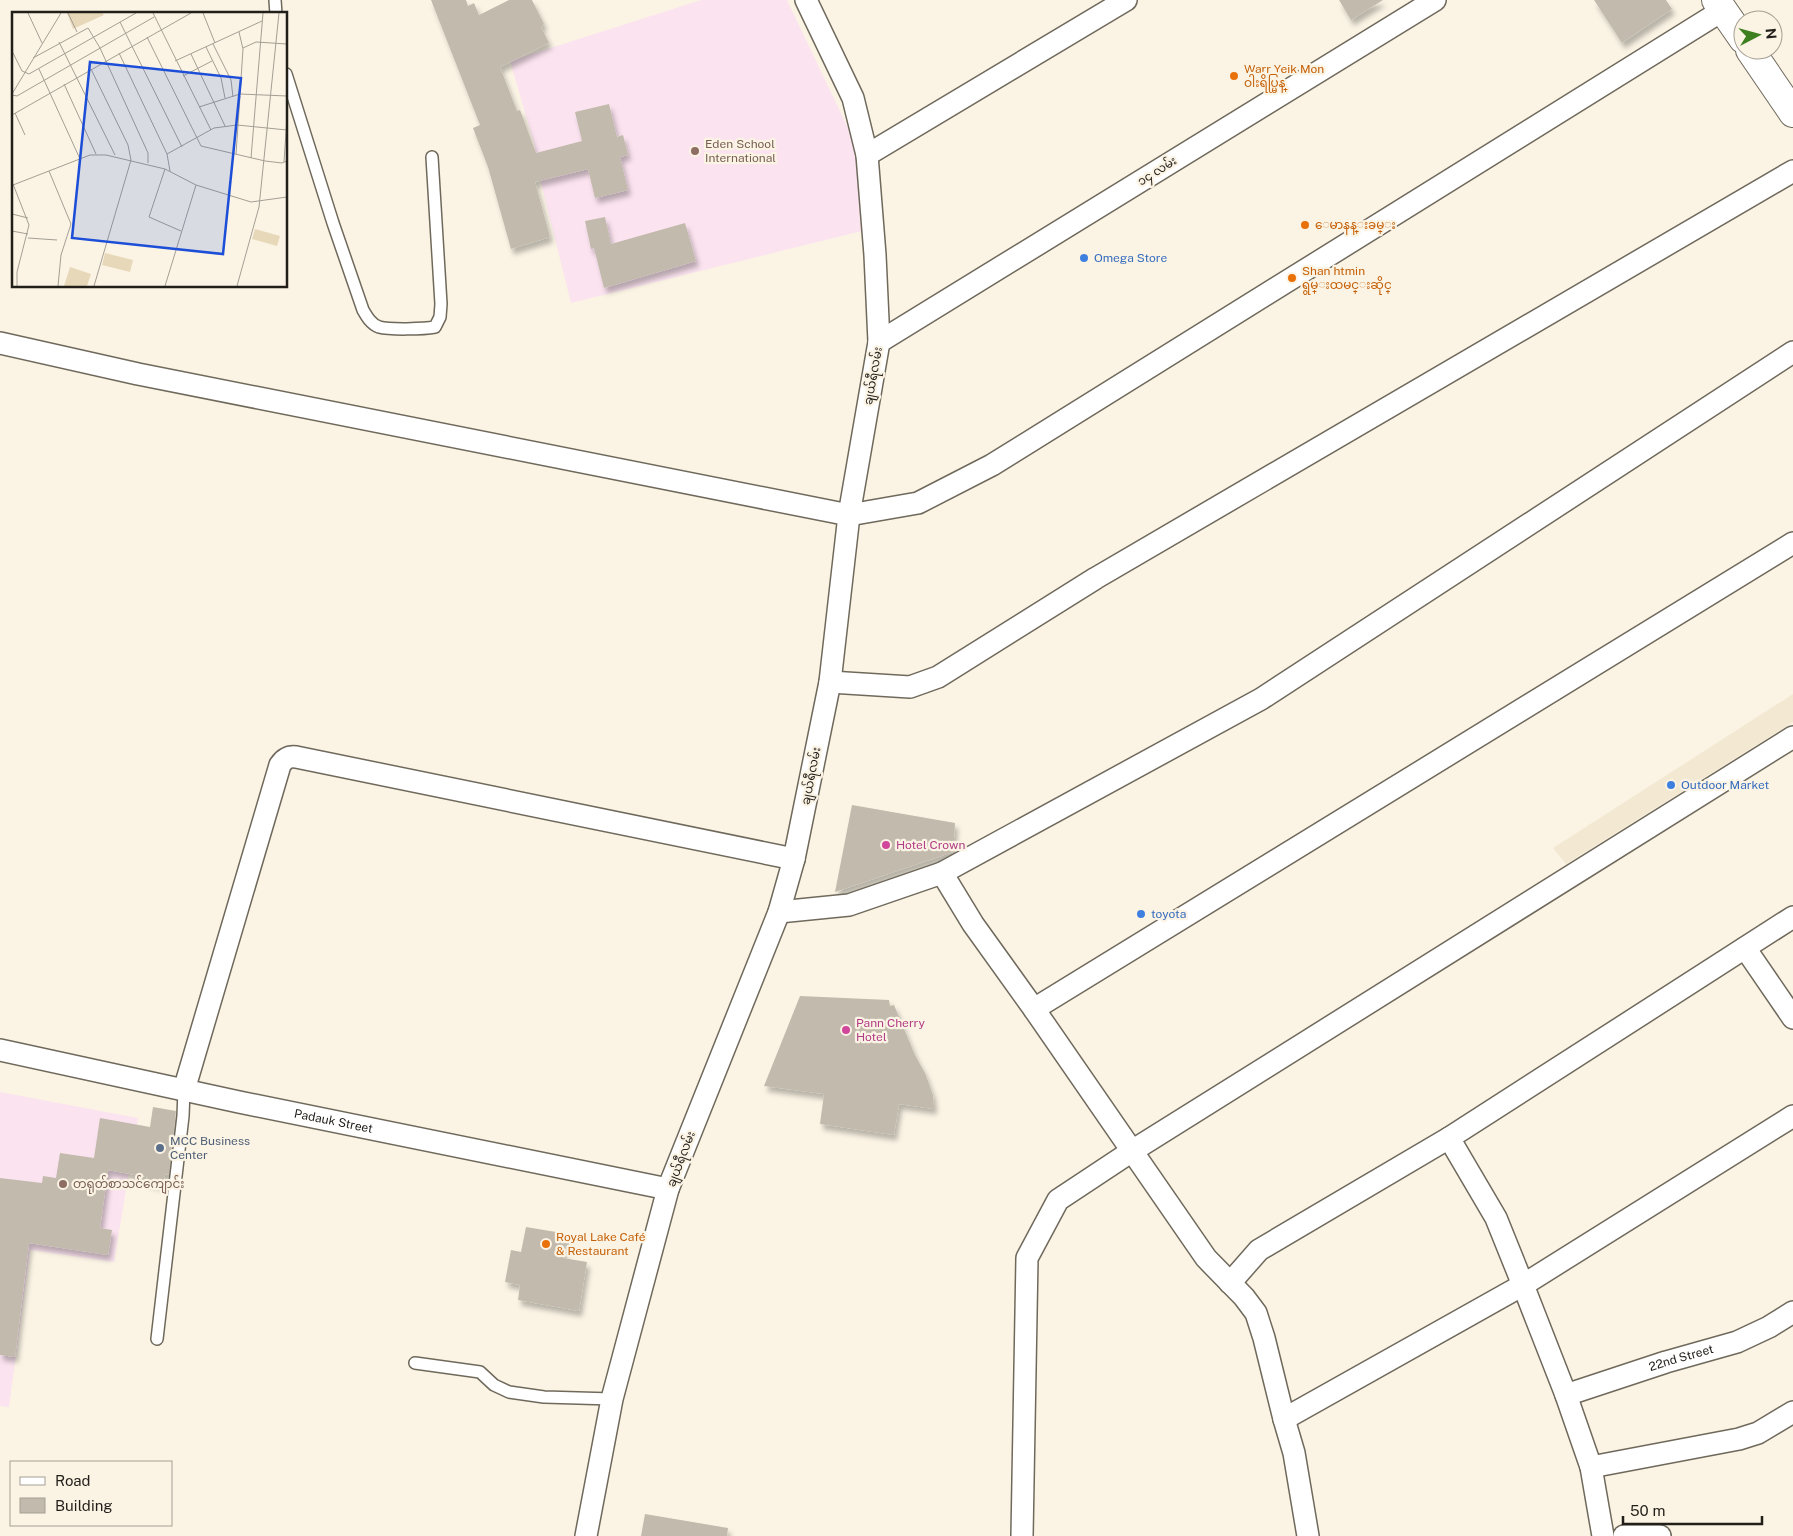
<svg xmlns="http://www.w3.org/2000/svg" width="1793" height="1536" font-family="'Public Sans','Noto Sans Myanmar',sans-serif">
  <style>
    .built { fill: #f3e8d2 }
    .education { fill: #fbe3ef }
    .building { fill: #c2bbad; filter: url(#shadow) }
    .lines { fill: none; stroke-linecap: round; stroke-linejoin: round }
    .lane-casing { stroke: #6f695c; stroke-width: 14 }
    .street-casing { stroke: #6f695c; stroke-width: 24 }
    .highway-casing { stroke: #6f695c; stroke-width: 30 }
    .lane { stroke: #fff; stroke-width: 11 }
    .street { stroke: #fff; stroke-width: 21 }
    .highway { stroke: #fff; stroke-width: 28 }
    .food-dot { fill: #e8710a; stroke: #fbf4e5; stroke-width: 2 }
    .education-dot { fill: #8d6e63; stroke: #fbf4e5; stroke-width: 2 }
    .shop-dot { fill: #3f7fe0; stroke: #fbf4e5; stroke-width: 2 }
    .hotel-dot { fill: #d1479c; stroke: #fbf4e5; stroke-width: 2 }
    .service-dot { fill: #5c6f8a; stroke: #fbf4e5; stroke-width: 2 }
    .labels { text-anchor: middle; stroke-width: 4.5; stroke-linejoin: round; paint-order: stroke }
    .food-label { font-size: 12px; fill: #c56008; stroke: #fbf4e5; text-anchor: start }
    .education-label { font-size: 12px; fill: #785e54; stroke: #fbf4e5; text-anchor: start }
    .street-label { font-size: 12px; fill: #221f1a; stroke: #fbf4e5 }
    .shop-label { font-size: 12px; fill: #366cbe; stroke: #fbf4e5; text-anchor: start }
    .hotel-label { font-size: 12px; fill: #b23c85; stroke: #fbf4e5; text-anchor: start }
    .service-label { font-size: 12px; fill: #4e5e75; stroke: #fbf4e5; text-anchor: start }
    .inset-road { fill: none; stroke: #a49f94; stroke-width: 1 }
    .view { fill: #1d4ed8; fill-opacity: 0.15; stroke: #1d4ed8; stroke-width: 2.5 }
    .inset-edge { fill: none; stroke: #221f1a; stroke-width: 2.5 }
  </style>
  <defs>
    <filter id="shadow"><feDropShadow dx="3" dy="5.5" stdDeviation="2.5" flood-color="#0004"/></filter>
  </defs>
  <rect width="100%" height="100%" fill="#fbf4e5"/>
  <path class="built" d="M1793 694V722L1566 864 1553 848Z"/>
  <g class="education">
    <path d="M701 0H787L849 130 861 175 862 231 571 303 534 155 535 147 510 61Z"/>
    <path d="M0 1092 138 1118 114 1262 30 1250 9 1407 0 1406Z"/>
  </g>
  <g class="building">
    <path d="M431 0H466L468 6 474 3 479 15 509 0H532L544 24 541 27 549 43 500 67 517 111 520 110 536 153 582 141 575 112 609 104 617 137 623 135 628 155 620 157 628 190 595 198 588 169 535 182 550 237 511 249 488 167 473 128 480 125Z"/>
    <path d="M1339 0H1383L1351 20Z"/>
    <path d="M1594 0H1666L1672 9 1622 43Z"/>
    <path d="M605 217 611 244 685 223 696 261 604 288 594 248 591 249 585 221Z"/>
    <path d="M852 805 955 823 953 852 835 892Z"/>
    <path d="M800 996 889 1000 890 1006 894 1005 915 1055 925 1073 933 1095 934 1109 899 1104 894 1135 820 1124 824 1094 764 1086Z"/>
    <path d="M153 1107 176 1111 169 1175 165 1174 163 1185 146 1182 147 1177 108 1170 100 1228 112 1230 108 1255 29 1243 15 1357 0 1355V1178L42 1183 43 1176 56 1178 60 1153 94 1158 100 1118 150 1127Z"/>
    <path d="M526 1227 568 1234 563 1258 587 1262 579 1311 518 1300 520 1285 505 1282 511 1250 521 1252Z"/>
    <path d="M645 1514 728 1528 727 1536H641Z"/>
  </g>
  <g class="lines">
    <g class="lane-casing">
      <g id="lane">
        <path d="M275 0 276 14"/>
        <path d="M286 74 333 223 363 310C367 317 371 324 379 327 390 330 424 329 435 327L440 317 441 304 432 157"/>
        <path d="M157 1339 183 1116 184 1090"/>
        <path d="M415 1363 480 1372 494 1385 509 1392 544 1397 612 1399"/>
      </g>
    </g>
    <g class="street-casing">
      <g id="street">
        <path d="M867 155 1126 0"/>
        <path d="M879 342 1435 0"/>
        <path d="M0 343 138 374 849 515 918 503 992 465 1723 10"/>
        <path d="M830 682 910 687 938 677 1096 578 1793 171"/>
        <path d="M942 873 1261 699 1793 352"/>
        <path d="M779 912 849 905 942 873 973 924 1034 1009 1206 1258 1244 1297 1256 1313 1264 1338 1284 1419 1294 1453 1308 1536"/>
        <path d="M1745 948 1793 1018"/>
        <path d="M1034 1009 1793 543"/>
        <path id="s1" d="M0 1050 239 1102 668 1189"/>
        <path d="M184 1090 280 765C284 759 288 756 296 757L794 859"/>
        <path d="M1449 1138 1496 1218 1523 1285 1566 1395 1591 1467 1603 1536"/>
        <path d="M1230 1283 1259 1250 1449 1138 1793 917"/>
        <path id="s2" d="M1566 1395 1666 1362 1737 1342 1769 1327 1793 1312"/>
        <path d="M1284 1419 1523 1285 1793 1116"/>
        <path d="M1591 1467 1739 1439 1758 1433 1793 1412"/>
        <path d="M586 1536 612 1399 668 1189 779 912 794 859 830 682 849 515 879 342 875 255 867 155 853 98 806 0"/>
        <path d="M1022 1536 1027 1258 1058 1200 1132 1151 1793 737"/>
        <path d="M1624 1536H1660"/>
      </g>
    </g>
    <g class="highway-casing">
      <g id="highway">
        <path d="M1716 0 1743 39"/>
        <path d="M1750 50 1793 113"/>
      </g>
    </g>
    <use href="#lane" class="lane"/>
    <use href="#street" class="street"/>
    <use href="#highway" class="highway"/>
  </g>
  <g class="food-dot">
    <circle cx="1234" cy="76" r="5"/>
    <circle cx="1305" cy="225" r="5"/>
    <circle cx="1292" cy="278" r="5"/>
    <circle cx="546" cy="1244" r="5"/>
  </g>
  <g class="education-dot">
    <circle cx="695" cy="151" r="5"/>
    <circle cx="63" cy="1184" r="5"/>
  </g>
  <g class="shop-dot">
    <circle cx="1084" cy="258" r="5"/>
    <circle cx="1671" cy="785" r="5"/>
    <circle cx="1141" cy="914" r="5"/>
  </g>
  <g class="hotel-dot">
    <circle cx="886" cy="845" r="5"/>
    <circle cx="846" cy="1030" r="5"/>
  </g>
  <circle class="service-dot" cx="160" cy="1148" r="5"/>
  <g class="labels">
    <g class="food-label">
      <text x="1244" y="73">Warr Yeik Mon<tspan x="1244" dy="14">ဝါးရိပ္မြန္</tspan></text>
      <text x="1315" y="229">ေမာနန္းခမ္း</text>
      <text x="1302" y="275">Shan htmin<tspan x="1302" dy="14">ရွမ္းထမင္းဆိုင္</tspan></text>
      <text x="556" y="1241">Royal Lake Café<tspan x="556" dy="14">&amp; Restaurant</tspan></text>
    </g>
    <g class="education-label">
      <text x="705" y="148">Eden School<tspan x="705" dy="14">International</tspan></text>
      <text x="73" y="1188">တရုတ်စာသင်ကျောင်း</text>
    </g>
    <g class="street-label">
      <text transform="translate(1157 171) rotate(-32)" y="4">၁၄ လမ်း</text>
      <text transform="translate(873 376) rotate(-80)" y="4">ချယ်ရီလမ်း</text>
      <text transform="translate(811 776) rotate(-79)" y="4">ချယ်ရီလမ်း</text>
      <text dy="4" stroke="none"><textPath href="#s1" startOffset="341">Padauk Street</textPath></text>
      <text transform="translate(681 1159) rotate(-69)" y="4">ချယ်ရီလမ်း</text>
      <text dy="4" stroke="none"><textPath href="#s2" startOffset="121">22nd Street</textPath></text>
    </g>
    <g class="shop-label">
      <text x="1094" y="262">Omega Store</text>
      <text x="1681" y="789">Outdoor Market</text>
      <text x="1151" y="918">toyota</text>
    </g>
    <g class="hotel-label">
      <text x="896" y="849">Hotel Crown</text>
      <text x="856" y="1027">Pann Cherry<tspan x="856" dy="14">Hotel</tspan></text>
    </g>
    <g class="service-label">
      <text x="170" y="1145">MCC Business<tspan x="170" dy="14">Center</tspan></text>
    </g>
  </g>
  <g transform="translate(12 12)">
    <rect width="275" height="275" fill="#fbf4e5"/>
    <path d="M55 1H90L92 3 61 17ZM243 217 268 224 265 234 240 227ZM93 241 121 248 118 260 90 253ZM58 255 79 262 75 274H52Z" fill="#e7d8b9"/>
    <path class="inset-road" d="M16 1 30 31M56 1 65 20M141 1 199 118M191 1 203 31M108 10 170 135M227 20 231 37 228 82M135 25 189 134 253 149 270 151 275 149M47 30 103 143M201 32 219 68 221 85M194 35 209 66 213 86M231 36 244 30 275 32M0 39 10 59 17 62 124 1M107 41 155 142M179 42 213 114M21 46 76 16 88 36 136 141V151M163 49 250 9M27 57 68 147M79 57 116 133 119 148 82 274M171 64 200 49M52 72 84 142M0 82 49 1M0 83 5 84 142 5M187 95 228 82 275 84M3 101 13 123M0 103 179 1M224 142 228 84M239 146 251 1M272 150 275 105M153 157 137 205 169 219M37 159 59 212 49 243 46 274M158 159 155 142 202 116 225 113 275 118M1 172 17 213 5 260V274M1 173 78 143H94L153 157 184 173 239 190 275 185M247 195 267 1M0 202 16 206M0 219 16 222M16 226 45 228M153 274 184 173M225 274 247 195"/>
    <path class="view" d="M78 50 229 66 211 242 60 226Z"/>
    <rect width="275" height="275" class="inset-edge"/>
  </g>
  <rect x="10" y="1461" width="162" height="65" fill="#fbf4e5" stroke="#a49f94"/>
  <rect x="20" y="1477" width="25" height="8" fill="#ffffff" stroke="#a49f94"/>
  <text x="55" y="1486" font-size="15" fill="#221f1a">Road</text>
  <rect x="20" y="1498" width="25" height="15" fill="#c2bbad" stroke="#a49f94"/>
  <text x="55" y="1511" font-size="15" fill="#221f1a">Building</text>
  <g transform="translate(1758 35) rotate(84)"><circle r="24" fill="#fbf4e5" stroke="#a49f94"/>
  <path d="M0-4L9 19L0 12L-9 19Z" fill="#3d7f1f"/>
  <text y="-8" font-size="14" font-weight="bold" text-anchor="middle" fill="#221f1a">N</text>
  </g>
  <path d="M1623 1516v8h139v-8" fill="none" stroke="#221f1a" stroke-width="2.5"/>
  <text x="1630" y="1516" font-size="15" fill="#221f1a" stroke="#fbf4e5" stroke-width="4" paint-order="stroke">50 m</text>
</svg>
